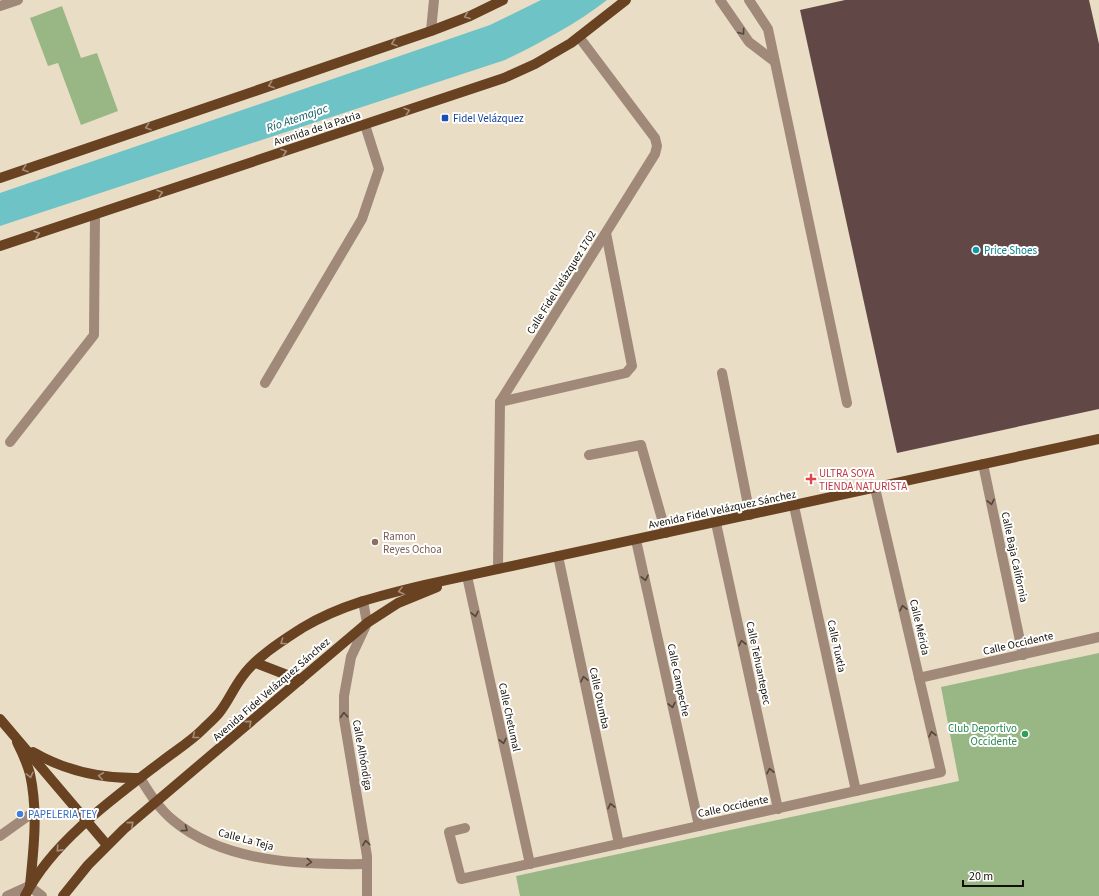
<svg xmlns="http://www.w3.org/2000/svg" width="1099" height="896" font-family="'Source Sans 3',sans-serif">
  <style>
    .green { fill: #98b785 }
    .water { fill: #6dc3c5 }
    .building { fill: #614847 }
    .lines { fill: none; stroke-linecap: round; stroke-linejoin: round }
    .minor { stroke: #a08978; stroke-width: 10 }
    .major { stroke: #694222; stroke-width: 10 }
    .oneway { stroke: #a58e7a }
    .oneway2 { stroke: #53463a }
    .transit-dot { fill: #1a4fb4; stroke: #fff; stroke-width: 1.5 }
    .culture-dot { fill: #0f9aa8; stroke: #fff; stroke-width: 1.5 }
    .health-dot { fill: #e0444e; stroke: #fff; stroke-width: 1.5 }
    .education-dot { fill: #8d6e63; stroke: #fff; stroke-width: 1.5 }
    .leisure-dot { fill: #2e9e5b; stroke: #fff; stroke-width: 1.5 }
    .shop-dot { fill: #3f7fe0; stroke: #fff; stroke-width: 1.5 }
    .labels { text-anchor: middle; stroke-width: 4; stroke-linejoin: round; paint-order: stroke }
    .transit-label { font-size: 11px; fill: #164399; stroke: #fff; text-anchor: start }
    .street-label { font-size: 11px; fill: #141008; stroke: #fff }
    .culture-label { font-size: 11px; fill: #0d838f; stroke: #fff; text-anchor: start }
    .health-label { font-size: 11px; fill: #be3a42; stroke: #fff; text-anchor: start }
    .education-label { font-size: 11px; fill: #785e54; stroke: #fff; text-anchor: start }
    .leisure-label { font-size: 11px; fill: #27864d; stroke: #fff; text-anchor: end }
    .shop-label { font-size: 11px; fill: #366cbe; stroke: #fff; text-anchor: start }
    .water-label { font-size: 12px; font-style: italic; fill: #105b5d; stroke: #fff }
  </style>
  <rect width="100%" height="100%" fill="#eaddc6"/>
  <g class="green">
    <path d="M62 6 81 58 97 53 118 111 81 125 58 63 48 66 30 18Z"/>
    <path d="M1099 653V896H520L516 876 959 781 941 687Z"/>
  </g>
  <path class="water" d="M541 0H607C576 24 540 43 505 60L0 226V193L490 25Z"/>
  <path class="building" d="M845 0H1089L1099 44V409L897 453 800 10Z"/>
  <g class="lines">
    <g class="minor">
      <path d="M720 0 749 42 774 61"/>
      <path d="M749 0 768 29 847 403"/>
      <path d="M0 6 18 0"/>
      <path d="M431 31 434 0"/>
      <path d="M722 373 750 515"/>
      <path d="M265 383 362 219 379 169 365 125"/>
      <path d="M500 402 626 373 632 366 606 233"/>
      <path d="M10 442 94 335 95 215"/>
      <path d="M589 455 641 445 666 533"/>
      <path d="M983 464 1023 655"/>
      <path d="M794 506 856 791"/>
      <path d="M716 523 778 809"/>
      <path d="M636 540 699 826"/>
      <path d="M558 556 619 844"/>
      <path d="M498 569 500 402 655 154 657 146 655 138 579 37"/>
      <path d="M467 576 530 864"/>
      <path d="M363 601 367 623 351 657 344 696V719L367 856V896"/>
      <path d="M919 678 1099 637"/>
      <path d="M140 778C150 794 159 809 174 821 225 863 304 865 367 864"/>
      <path d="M465 828 449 832 461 879 941 772 875 488"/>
      <path d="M0 836 35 811"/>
      <path d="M7 896 29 886 42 896"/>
    </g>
    <g class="major">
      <path d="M0 178 431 31 470 16 503 0"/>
      <path d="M0 246 504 78 535 64 571 43 626 0"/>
      <path d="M256 663 300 680"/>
      <path d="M0 719 107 845"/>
      <path d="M17 742C22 752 27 763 30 774 38 811 34 847 30 885"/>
      <path d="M33 752C66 771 102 779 140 778"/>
      <path d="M25 896C51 843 115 797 161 762 175 751 190 742 202 730 207 725 214 719 219 713 228 702 233 689 242 677 256 657 282 641 302 628 340 605 382 595 424 585L1099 439"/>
      <path d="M63 896 88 865 124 829 367 623 398 603 437 587"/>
    </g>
  </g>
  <defs><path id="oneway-chevron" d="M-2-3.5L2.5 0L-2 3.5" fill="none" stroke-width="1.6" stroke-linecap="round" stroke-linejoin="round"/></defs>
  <g class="oneway">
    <use href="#oneway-chevron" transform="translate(467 16) rotate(158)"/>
    <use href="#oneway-chevron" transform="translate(394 43) rotate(161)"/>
    <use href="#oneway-chevron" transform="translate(271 85) rotate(161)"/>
    <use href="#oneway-chevron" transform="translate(407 111) rotate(-18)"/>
    <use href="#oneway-chevron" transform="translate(148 127) rotate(161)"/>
    <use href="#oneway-chevron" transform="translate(284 152) rotate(-18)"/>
    <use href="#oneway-chevron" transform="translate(25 169) rotate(161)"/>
    <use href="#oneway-chevron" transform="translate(160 193) rotate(-18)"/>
    <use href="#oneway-chevron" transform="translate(37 234) rotate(-18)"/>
    <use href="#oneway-chevron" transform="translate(401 591) rotate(166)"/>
    <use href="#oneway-chevron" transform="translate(283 642) rotate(146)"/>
    <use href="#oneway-chevron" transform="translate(249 723) rotate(-41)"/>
    <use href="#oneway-chevron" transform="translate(195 736) rotate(142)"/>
    <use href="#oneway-chevron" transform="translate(30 775) rotate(76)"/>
    <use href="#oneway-chevron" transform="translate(101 776) rotate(-172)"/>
    <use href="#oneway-chevron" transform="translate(131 824) rotate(-40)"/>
    <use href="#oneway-chevron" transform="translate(59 849) rotate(132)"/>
  </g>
  <g class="oneway2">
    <use href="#oneway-chevron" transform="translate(742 32) rotate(54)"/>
    <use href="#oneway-chevron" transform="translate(991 502) rotate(78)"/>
    <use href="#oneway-chevron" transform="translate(645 578) rotate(78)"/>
    <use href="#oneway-chevron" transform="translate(903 608) rotate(-103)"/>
    <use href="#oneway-chevron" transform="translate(475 614) rotate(78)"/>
    <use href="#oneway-chevron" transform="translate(742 643) rotate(-102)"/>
    <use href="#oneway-chevron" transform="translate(584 679) rotate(-102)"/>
    <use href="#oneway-chevron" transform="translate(672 705) rotate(78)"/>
    <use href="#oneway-chevron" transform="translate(344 715) rotate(-93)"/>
    <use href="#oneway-chevron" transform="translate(932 734) rotate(-103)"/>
    <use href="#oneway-chevron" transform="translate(503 741) rotate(78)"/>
    <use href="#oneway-chevron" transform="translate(770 771) rotate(-102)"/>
    <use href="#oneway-chevron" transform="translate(611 806) rotate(-102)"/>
    <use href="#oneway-chevron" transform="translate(185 829) rotate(36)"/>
    <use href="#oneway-chevron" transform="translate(366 843) rotate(-97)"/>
    <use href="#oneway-chevron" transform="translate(309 862) rotate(4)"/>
  </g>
  <rect class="transit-dot" x="441" y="114" width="8" height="8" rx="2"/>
  <circle class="culture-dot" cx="976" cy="250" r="4"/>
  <path class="health-dot" d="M809 473h4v4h4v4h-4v4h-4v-4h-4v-4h4z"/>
  <circle class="education-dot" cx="375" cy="542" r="4"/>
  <circle class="leisure-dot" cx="1025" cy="734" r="4"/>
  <circle class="shop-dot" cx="20" cy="814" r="4"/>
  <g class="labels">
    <g class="transit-label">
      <text x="453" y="122">Fidel Velázquez</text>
    </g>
    <g class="street-label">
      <text transform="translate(317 128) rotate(-18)" y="4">Avenida de la Patria</text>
      <text transform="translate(561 282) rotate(-58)" y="4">Calle Fidel Velázquez 1702</text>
      <text transform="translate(722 509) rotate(-12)" y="4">Avenida Fidel Velázquez Sánchez</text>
      <text transform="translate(1015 557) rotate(78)" y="4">Calle Baja California</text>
      <text transform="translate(920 627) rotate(77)" y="4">Calle Mérida</text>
      <text transform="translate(1018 643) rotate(-13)" y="4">Calle Occidente</text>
      <text transform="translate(837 646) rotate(78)" y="4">Calle Tuxtla</text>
      <text transform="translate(759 663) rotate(78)" y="4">Calle Tehuantepec</text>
      <text transform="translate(679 680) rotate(78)" y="4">Calle Campeche</text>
      <text transform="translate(271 689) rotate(-41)" y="4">Avenida Fidel Velázquez Sánchez</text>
      <text transform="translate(600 698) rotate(78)" y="4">Calle Otumba</text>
      <text transform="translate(510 717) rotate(78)" y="4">Calle Chetumal</text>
      <text transform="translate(363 755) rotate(80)" y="4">Calle Alhóndiga</text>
      <text transform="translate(733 806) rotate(-12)" y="4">Calle Occidente</text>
      <text transform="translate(246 839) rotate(15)" y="4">Calle La Teja</text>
    </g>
    <g class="culture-label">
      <text x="984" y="254">Price Shoes</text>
    </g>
    <g class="health-label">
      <text x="819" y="477">ULTRA SOYA<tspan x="819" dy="13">TIENDA NATURISTA</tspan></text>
    </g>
    <g class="education-label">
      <text x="383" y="540">Ramon<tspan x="383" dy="13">Reyes Ochoa</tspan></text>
    </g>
    <g class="leisure-label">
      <text x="1017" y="732">Club Deportivo<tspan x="1017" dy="13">Occidente</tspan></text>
    </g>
    <g class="shop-label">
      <text x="28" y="818">PAPELERIA TEY</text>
    </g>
    <g class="water-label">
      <text transform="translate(297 118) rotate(-19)" y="4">Río Atemajac</text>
    </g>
  </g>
  <path d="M963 880v6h60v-6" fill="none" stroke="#141008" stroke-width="2"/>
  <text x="969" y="880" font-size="12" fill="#141008" stroke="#ffffff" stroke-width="3" paint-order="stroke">20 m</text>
</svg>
